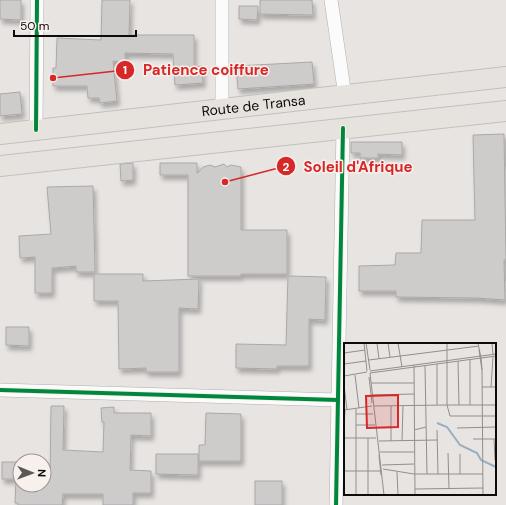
<svg xmlns="http://www.w3.org/2000/svg" width="506" height="505" font-family="'DM Sans',sans-serif">
  <style>
    .building { fill: #cecbcb; stroke: #aba8a8; filter: url(#shadow) }
    .lines { fill: none; stroke-linecap: round; stroke-linejoin: round }
    .minor-casing { stroke: #b2afad; stroke-width: 14 }
    .primary-casing { stroke: #c2c0bf; stroke-width: 22 }
    .minor { stroke: #fcfbfb; stroke-width: 13 }
    .primary { stroke: #e6e2dd; stroke-width: 20 }
    .cycleway-casing { stroke: #f8f0ec; stroke-width: 6 }
    .cycleway { stroke: #00873e; stroke-width: 4 }
    .labels { text-anchor: middle; stroke-width: 3; stroke-linejoin: round; paint-order: stroke }
    .street-label { font-size: 14px; fill: #0e0c0a; stroke: #f8f0ec }
    .inset-river { fill: none; stroke: #98afc2; stroke-width: 2 }
    .inset-road { fill: none; stroke: #918e8c; stroke-width: 1 }
    .view { fill: #d62828; fill-opacity: 0.15; stroke: #d62828; stroke-width: 2 }
    .inset-edge { fill: none; stroke: #0e0c0a; stroke-width: 2 }
    .leader { fill: none; stroke: #d62828; stroke-width: 1.5 }
    .callout-dot { fill: #d62828; stroke: #f8f0ec; stroke-width: 1.5 }
    .mark-label { font-size: 12px; text-anchor: middle; font-weight: bold; fill: #fff }
    .callout-label { font-size: 15px; text-anchor: middle; font-weight: bold; fill: #d62828; stroke: #f8f0ec; stroke-width: 3; stroke-linejoin: round; paint-order: stroke }
  </style>
  <defs>
    <filter id="shadow"><feDropShadow dx="2.5" dy="4.5" stdDeviation="2" flood-color="#0004"/></filter>
  </defs>
  <rect width="100%" height="100%" fill="#e8e4e2"/>
  <g class="building">
    <path d="M0 0H21V20L0 19Z"/>
    <path d="M102 0H130L129 35H194V67L202 66 203 83 175 85 173 54 125 53V62L113 61 117 101 100 103 99 98H88L87 86H53V68H56L57 38 101 40Z"/>
    <path d="M260 0H312L313 15 260 14Z"/>
    <path d="M239 6H258L257 20 239 19Z"/>
    <path d="M312 62 314 84 238 89 236 66Z"/>
    <path d="M20 92 22 114 0 116V94Z"/>
    <path d="M504 134 506 260H504L505 300 478 298 396 297V291H359V266L395 265 396 253H421L422 220H475L473 135Z"/>
    <path d="M351 142H402V155L378 154V158H360V153H351Z"/>
    <path d="M133 163V180L121 181 120 164Z"/>
    <path d="M160 163H197V173H198L203 167 210 165 215 167 224 164 227 167 231 165 241 167V230H287V274H241V276H188V175H160Z"/>
    <path d="M93 186 95 272H76V266L52 268V293H35V257L20 258 19 236 51 234 47 187Z"/>
    <path d="M94 274H143V281L199 279 198 309 179 308V372H146V368L119 369 118 301H94Z"/>
    <path d="M288 276 326 277 325 320 309 319V366H277V369L236 368V344L286 345Z"/>
    <path d="M6 327H29V346L6 345Z"/>
    <path d="M51 406H64L63 450 103 452 104 422H102L101 408 114 407V413H151V436L131 435 130 470 151 471V493H133V505H103V494H63L62 505H18V503H15L16 479H20V485H44V479H50Z"/>
    <path d="M206 413 241 414V461H199V445H205Z"/>
    <path d="M156 454H198V475L156 474Z"/>
    <rect x="2" y="462" width="18" height="17"/>
    <rect x="255" y="481" width="27" height="24"/>
  </g>
  <g class="lines">
    <g class="minor-casing">
      <g id="minor">
        <path d="M331 0 345 96"/>
        <path d="M222 109V0"/>
        <path d="M36 130 37 0"/>
        <path d="M0 390 338 400"/>
        <path d="M336 505 343 128"/>
      </g>
    </g>
    <g class="primary-casing">
      <g id="primary">
        <path id="s1" d="M0 134 506 77"/>
        <path d="M0 166 506 111"/>
      </g>
    </g>
    <use href="#minor" class="minor"/>
    <use href="#primary" class="primary"/>
    <g class="cycleway-casing">
      <g id="cycleway">
        <path d="M36 130 37 0"/>
        <path d="M0 390 338 400"/>
        <path d="M336 505 343 128"/>
      </g>
    </g>
    <use href="#cycleway" class="cycleway"/>
  </g>
  <g class="labels">
    <g class="street-label">
      <text dy="5" stroke="none"><textPath href="#s1" startOffset="255">Route de Transa</textPath></text>
    </g>
  </g>
  <g transform="translate(344 343)">
    <rect width="152" height="152" fill="#e8e4e2"/>
    <path class="inset-river" d="M93 80 103 84 116 102 133 110 137 117 152 124"/>
    <path class="inset-road" d="M20 0 23 28M22 0 26 27M33 0 35 16M44 0 46 14M54 0 58 24M134 0 137 15 138 27 135 7M148 0 149 12M0 10 21 7M25 17 135 3M126 17V62M114 18 115 62M0 21 22 18M93 21V62M70 22 71 152M81 23 83 131M138 27 139 152M26 28 152 11M26 30 152 13M26 30 40 152M11 32 15 65M0 33 23 29M25 34 28 60M27 40H70M0 42 3 67M138 44H152M147 44 149 14M29 52 70 51M103 62 106 73H152M103 62H152M30 63 103 62V0M0 67 28 63M12 71H29M12 82H31M0 84 1 67M113 85 152 84M70 87 82 84M93 87 94 131M0 95H32M24 95V152M129 96H152M150 96 151 117M35 98 93 97M47 98V63M58 98 59 63M36 109H70M104 110 105 145M116 111V131M35 112 37 132M38 122 70 121M39 126 70 131H139M0 128H37M53 129 54 152M71 146 139 145M12 152V66"/>
    <path class="view" d="M54 52V84L23 85 22 53Z"/>
    <rect width="152" height="152" class="inset-edge"/>
  </g>
  <path class="leader" d="M53 78L125 70M225 182L286 166"/>
  <g class="callout-dot">
    <circle cx="53" cy="78" r="4"/>
    <circle cx="225" cy="182" r="4"/>
    <circle cx="125" cy="70" r="10"/>
    <circle cx="286" cy="166" r="10"/>
  </g>
  <g class="mark-label">
    <text x="125" y="74">1</text>
    <text x="286" y="171">2</text>
  </g>
  <g class="callout-label">
    <text x="206" y="75">Patience coiffure</text>
    <text x="358" y="172">Soleil d'Afrique</text>
  </g>
  <g transform="translate(32 473) rotate(91)"><circle r="19" fill="#f8f0ec" stroke="#9a9592"/>
  <path d="M0-3L7 15L0 10L-7 15Z" fill="#5a5856"/>
  <text y="-6" font-size="11" font-weight="bold" text-anchor="middle" fill="#0e0c0a">N</text>
  </g>
  <path d="M14 30v6h122v-6" fill="none" stroke="#0e0c0a" stroke-width="2"/>
  <text x="20" y="30" font-size="12" fill="#0e0c0a" stroke="#f8f0ec" stroke-width="3" paint-order="stroke">50 m</text>
</svg>
